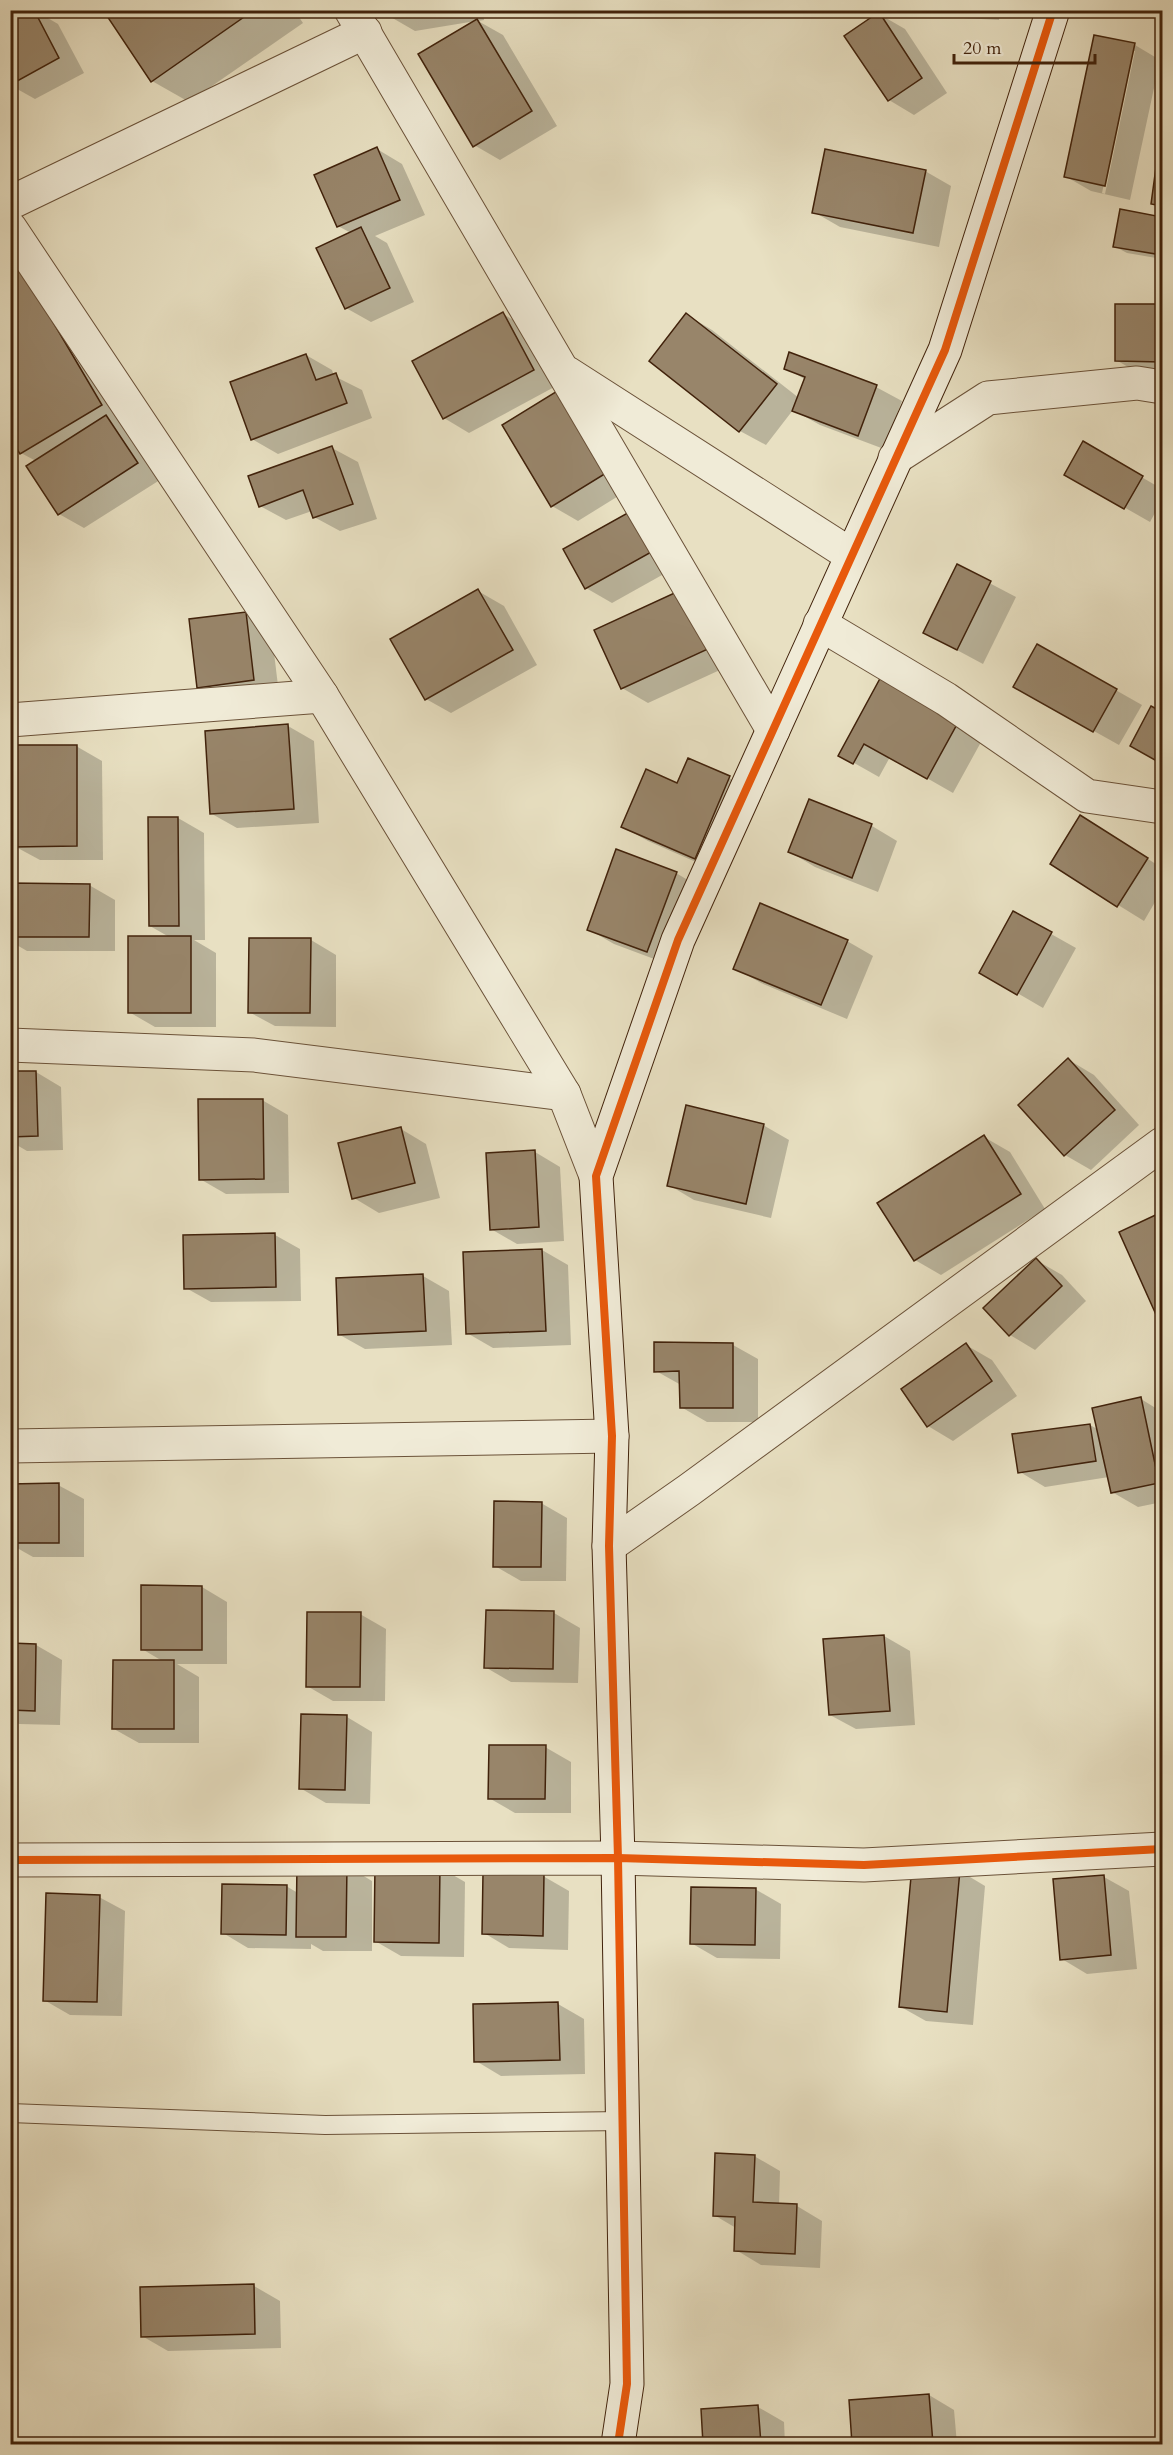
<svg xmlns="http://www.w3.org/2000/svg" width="1173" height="2455" font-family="Cardo,serif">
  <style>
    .shadow { fill: #0003; fill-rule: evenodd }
    .building { fill: #98856a; stroke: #41220b; stroke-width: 1.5 }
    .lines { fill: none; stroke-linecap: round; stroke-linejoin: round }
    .lane-casing { stroke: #6b5239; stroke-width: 20 }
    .street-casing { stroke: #6b5239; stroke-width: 35 }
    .secondary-casing { stroke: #41220b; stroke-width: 35 }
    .lane { stroke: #f0ebd7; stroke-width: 18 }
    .street { stroke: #f0ebd7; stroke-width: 33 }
    .secondary { stroke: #f0ebd7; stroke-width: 33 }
    .cycleway-casing { stroke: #f0ebd7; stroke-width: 11 }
    .cycleway { stroke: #e8590c; stroke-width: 8 }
  </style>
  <rect width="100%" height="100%" fill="#e8e0c2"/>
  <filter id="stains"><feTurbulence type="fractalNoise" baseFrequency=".00333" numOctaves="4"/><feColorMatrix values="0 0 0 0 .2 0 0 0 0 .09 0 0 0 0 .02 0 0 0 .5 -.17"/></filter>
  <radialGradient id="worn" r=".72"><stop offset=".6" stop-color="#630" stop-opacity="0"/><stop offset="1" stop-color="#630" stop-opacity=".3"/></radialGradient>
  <g class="shadow">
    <path d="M34 10 58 24 84 73 35 99 10 85V21Z"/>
    <path d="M105 10H294L303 23 189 102 152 81Z"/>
    <path d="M388 10H483L484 20 478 21 503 35 557 126 500 160 474 145 476 21 415 31 389 16Z"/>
    <path d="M935 10H1000L999 20 946 17Z"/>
    <path d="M879 14 905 29 947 93 914 115 889 100Z"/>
    <path d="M1096 37 1135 45 1160 60 1130 200 1091 191 1065 176ZM1132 51H1135L1105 194 1102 193Z"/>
    <path d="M1162 133V209L1153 203Z"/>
    <path d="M377 149 402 164 425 215 375 236 387 243 414 302 371 322 346 308 351 233 338 226Z"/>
    <path d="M925 171 951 186 939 247 840 227 814 212Z"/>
    <path d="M1121 210 1162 218V259L1127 253 1114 246Z"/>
    <path d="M20 268 163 478 84 528 59 514 36 461 21 453Z"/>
    <path d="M1116 305 1162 306V375H1142L1116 360Z"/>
    <path d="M503 314 529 329 558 385 469 433 444 418Z"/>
    <path d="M687 315 712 330 799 398 806 380 786 368 876 387 902 401 884 449 820 425 793 410 766 445 740 431 651 361Z"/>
    <path d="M306 355 332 370 334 376 362 390 372 418 278 454 252 439Z"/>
    <path d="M504 425 641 482 578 521 552 506Z"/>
    <path d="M1083 443 1162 489V500L1150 522 1066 474Z"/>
    <path d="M332 448 358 462 377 519 340 531 314 517 312 511 286 520 260 506Z"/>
    <path d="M633 512 680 565 612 603 586 588Z"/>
    <path d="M957 566 1016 597 983 664 925 633Z"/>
    <path d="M478 591 504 606 537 665 451 713 426 699Z"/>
    <path d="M680 592 733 664 648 703 622 688Z"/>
    <path d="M245 613 271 628 279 694 224 701 199 687Z"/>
    <path d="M1038 646 1142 705 1119 745 1015 687Z"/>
    <path d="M883 675 986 733 953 793 890 757 879 777 840 755Z"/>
    <path d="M1152 708 1162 714V763L1132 746Z"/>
    <path d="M288 726 314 741 319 823 237 828 212 814Z"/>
    <path d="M76 746 102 761 103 860H40L14 846Z"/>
    <path d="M689 760 729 778 755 792 721 873 648 841 623 827 678 785Z"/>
    <path d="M810 801 872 826 897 841 878 892 815 867 790 852Z"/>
    <path d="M178 818 204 833 205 940H194L216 953V1027H155L129 1012 171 938 150 926Z"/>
    <path d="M1106 832 1162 868V890L1144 921 1052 864Z"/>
    <path d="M676 873 701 888 673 966 614 944 588 929Z"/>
    <path d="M10 885H89L115 900V951H27L10 941Z"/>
    <path d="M1014 913 1076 948 1043 1008 981 972Z"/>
    <path d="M311 940 336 955V1027L275 1026 249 1012Z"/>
    <path d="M847 941 873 956 847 1019 761 983 735 968Z"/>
    <path d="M1069 1060 1094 1075 1139 1125 1091 1170 1065 1155Z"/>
    <path d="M36 1072 61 1087 63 1150 27 1151 10 1141V1073Z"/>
    <path d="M262 1100 288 1115 289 1193 226 1194 200 1179Z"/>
    <path d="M763 1125 789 1140 771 1218 694 1200 669 1185Z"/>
    <path d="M401 1129 426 1144 440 1198 379 1213 354 1198Z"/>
    <path d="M984 1137 1010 1152 1045 1209 941 1275 915 1260Z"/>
    <path d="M535 1152 560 1167 564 1241 517 1244 491 1229Z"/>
    <path d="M1162 1214V1325L1121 1233Z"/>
    <path d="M275 1235 300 1249 301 1301 211 1302 186 1288Z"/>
    <path d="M542 1250 568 1265 571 1345 493 1348 467 1333Z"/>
    <path d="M1036 1260 1062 1275 1086 1301 1035 1350 1010 1335Z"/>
    <path d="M423 1276 449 1291 452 1345 365 1349 340 1335Z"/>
    <path d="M733 1345 758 1359V1422H707L681 1407V1385L656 1371Z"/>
    <path d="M966 1345 992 1360 1017 1396 953 1441 928 1426Z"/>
    <path d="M1141 1399 1162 1412V1502L1138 1507 1112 1492 1109 1477 1045 1487 1020 1472 1090 1425 1099 1430Z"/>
    <path d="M10 1485H58L84 1499V1557H33L10 1544Z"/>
    <path d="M541 1503 567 1518 566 1581H521L495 1566Z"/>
    <path d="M202 1587 227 1602V1664H177L199 1677V1743H139L114 1729 164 1662 142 1649Z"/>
    <path d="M554 1613 580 1628 578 1683 511 1682 485 1667Z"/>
    <path d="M360 1614 386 1629 385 1701H333L307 1686Z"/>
    <path d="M884 1636 910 1651 915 1725 856 1729 830 1715 825 1640Z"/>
    <path d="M10 1645H36L62 1660 60 1725 19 1724 10 1718Z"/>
    <path d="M347 1717 372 1732 370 1804 326 1803 300 1788Z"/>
    <path d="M545 1747 571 1762V1813H515L489 1798Z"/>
    <path d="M347 1866 372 1881V1951H323L311 1944V1949L248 1948 223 1933 286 1886 298 1893Z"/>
    <path d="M439 1867 465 1882 464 1957 401 1956 375 1941Z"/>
    <path d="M960 1871 985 1886 973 2025 926 2021 901 2007Z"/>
    <path d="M543 1876 569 1891 568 1950 509 1948 484 1933Z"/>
    <path d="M1104 1877 1129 1891 1137 1969 1087 1974 1062 1959Z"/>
    <path d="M755 1889 781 1904 780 1959 717 1958 691 1943Z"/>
    <path d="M99 1897 125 1911 122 2016 70 2015 44 2000Z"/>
    <path d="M558 2004 584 2019 585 2074 501 2076 476 2061Z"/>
    <path d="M754 2156 780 2171 779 2205 797 2206 822 2221 820 2268 761 2265 736 2250V2228L714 2215Z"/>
    <path d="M254 2286 280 2301 281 2348 168 2351 142 2336V2288Z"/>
    <path d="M929 2395 954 2410 957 2444H854L850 2401Z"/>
    <path d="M758 2407 784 2422 785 2444H704L702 2410Z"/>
  </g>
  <g class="building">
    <path d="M27 10H34L59 58 10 85V19Z"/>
    <path d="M103 10H254L151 82Z"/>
    <path d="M387 10H428L388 17Z"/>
    <path d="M879 12 922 78 888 101 844 36Z"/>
    <path d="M477 19 532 111 473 147 418 54Z"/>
    <path d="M1094 35 1135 43 1105 186 1064 177Z"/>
    <path d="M1162 123V206L1151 204Z"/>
    <path d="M377 147 400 200 337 227 314 175Z"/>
    <path d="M825 149 926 170 913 233 812 213Z"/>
    <path d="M1120 209 1162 217V255L1113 247Z"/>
    <path d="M361 227 390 288 345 309 316 248Z"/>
    <path d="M20 266 102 405 20 454 10 438V272Z"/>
    <path d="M1115 304H1162V362L1115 361Z"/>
    <path d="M503 312 534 370 443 419 412 361Z"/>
    <path d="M686 313 777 384 739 432 649 361Z"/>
    <path d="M789 352 877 385 858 436 792 411 805 377 784 369Z"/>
    <path d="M306 354 316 380 336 373 347 403 251 440 230 382Z"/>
    <path d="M567 385 616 467 551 507 502 425Z"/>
    <path d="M106 415 138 463 58 515 26 466Z"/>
    <path d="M1083 441 1143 476 1124 509 1064 475Z"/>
    <path d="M332 446 353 504 313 518 303 490 259 507 248 476Z"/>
    <path d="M633 510 655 550 585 589 563 549Z"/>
    <path d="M957 564 991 581 957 650 923 633Z"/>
    <path d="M478 589 513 650 425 700 390 639Z"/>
    <path d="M681 590 708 649 621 689 594 630Z"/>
    <path d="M246 612 254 680 197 688 189 619Z"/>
    <path d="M1037 644 1117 689 1093 732 1013 687Z"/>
    <path d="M883 673 961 717 927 779 864 744 853 764 838 756Z"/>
    <path d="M1151 706 1162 712V764L1130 746Z"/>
    <path d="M288 724 294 809 210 814 205 731Z"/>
    <path d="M12 745H77V846L13 847Z"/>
    <path d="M688 758 730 776 695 859 621 827 646 769 677 783Z"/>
    <path d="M809 799 872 824 852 878 788 852Z"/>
    <path d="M1080 815 1148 858 1117 907 1050 864Z"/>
    <path d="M148 817H178L179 926H149Z"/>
    <path d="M616 849 677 872 647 952 587 930Z"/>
    <path d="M10 883 90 884 89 937H10Z"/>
    <path d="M760 903 848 940 821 1005 733 969Z"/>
    <path d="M1013 911 1052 932 1017 995 979 973Z"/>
    <rect x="128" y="936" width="63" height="77"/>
    <path d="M249 938H311L310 1013H248Z"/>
    <path d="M1068 1058 1115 1110 1064 1156 1018 1105Z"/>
    <path d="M10 1071H36L38 1136 10 1137Z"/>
    <path d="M198 1099H263L264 1179 199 1180Z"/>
    <path d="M686 1105 764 1124 746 1204 667 1186Z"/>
    <path d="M401 1127 415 1183 352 1199 338 1143Z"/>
    <path d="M984 1135 1021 1194 914 1261 877 1203Z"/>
    <path d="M535 1150 539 1227 490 1230 486 1153Z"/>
    <path d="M1162 1212V1328L1119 1232Z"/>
    <path d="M275 1233 276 1287 184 1289 183 1235Z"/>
    <path d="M542 1249 546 1331 466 1334 463 1252Z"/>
    <path d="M1036 1258 1062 1286 1009 1336 983 1308Z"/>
    <path d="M423 1274 426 1331 338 1335 336 1278Z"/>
    <path d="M654 1342 733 1343V1408H680L679 1371 654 1372Z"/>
    <path d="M966 1343 992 1381 927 1427 901 1389Z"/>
    <path d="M1141 1397 1159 1483 1111 1493 1092 1408Z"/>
    <path d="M1090 1424 1096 1461 1018 1473 1012 1434Z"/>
    <path d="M59 1483V1543H10V1484Z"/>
    <path d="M494 1501 542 1502 541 1567H493Z"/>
    <path d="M141 1585 202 1586V1650H141Z"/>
    <path d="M486 1610 554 1611 553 1669 484 1668Z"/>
    <path d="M307 1612H361L360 1687H306Z"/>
    <path d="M884 1635 890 1711 829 1715 823 1639Z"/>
    <path d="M10 1643 36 1644 35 1711 10 1710Z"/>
    <path d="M113 1660H174V1729H112Z"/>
    <path d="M301 1714 347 1715 345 1790 299 1789Z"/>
    <path d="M489 1745H546L545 1799H488Z"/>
    <path d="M297 1864 347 1865 346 1937H296Z"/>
    <path d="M375 1865 440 1866 439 1943 374 1942Z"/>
    <path d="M912 1866 960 1870 947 2012 899 2007Z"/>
    <path d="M483 1873 544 1874 543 1936 482 1934Z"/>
    <path d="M1104 1875 1111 1955 1060 1960 1053 1879Z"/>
    <path d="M222 1884 287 1885 286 1935 221 1934Z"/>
    <path d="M691 1887 756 1888 755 1945 690 1944Z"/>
    <path d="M46 1893 100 1895 97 2002 43 2001Z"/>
    <path d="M558 2002 560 2060 474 2062 473 2004Z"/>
    <path d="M715 2153 755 2155 753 2202 797 2204 795 2254 734 2251 735 2217 713 2216Z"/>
    <path d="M254 2284 255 2334 141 2337 140 2287Z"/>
    <path d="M929 2394 933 2444H852L849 2400Z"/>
    <path d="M758 2405 761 2444H703L701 2409Z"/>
  </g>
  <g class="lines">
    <g class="lane-casing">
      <path id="lane" d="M10 2113 325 2125 623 2121"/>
    </g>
    <g class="street-casing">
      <g id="street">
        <path d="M351 10 773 730"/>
        <path d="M10 203 365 32"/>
        <path d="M10 228 322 696 564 1094 596 1176"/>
        <path d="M567 373 851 555"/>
        <path d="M895 458 988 398 1137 383 1162 387"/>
        <path d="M820 624 946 699 1087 796 1162 807"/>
        <path d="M10 720 322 696"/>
        <path d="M10 1045 254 1055 564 1094"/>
        <path d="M10 1446 612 1436"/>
        <path d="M609 1546 689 1490 1162 1144"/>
        <path d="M10 1860 618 1858 864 1865 1162 1849"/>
      </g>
    </g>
    <g class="secondary-casing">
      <path id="secondary" d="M618 2444 627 2384 618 1858 609 1546 612 1436 596 1176 678 940 945 350 1053 10"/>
    </g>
    <use href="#lane" class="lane"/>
    <use href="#street" class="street"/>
    <use href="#secondary" class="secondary"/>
    <g class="cycleway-casing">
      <g id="cycleway">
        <path d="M10 1860 618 1858 864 1865 1162 1849"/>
        <path d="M618 2444 627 2384 618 1858 609 1546 612 1436 596 1176 678 940 945 350 1053 10"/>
      </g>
    </g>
    <use href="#cycleway" class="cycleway"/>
  </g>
  <rect width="1173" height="2455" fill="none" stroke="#e8e0c2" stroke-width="36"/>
  <rect x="12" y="12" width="1149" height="2431" fill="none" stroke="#41220b" stroke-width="3"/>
  <rect x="18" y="18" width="1137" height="2419" fill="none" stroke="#41220b" stroke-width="1.5"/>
  <path d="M954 54v9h141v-9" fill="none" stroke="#41220b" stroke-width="3"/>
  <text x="963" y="54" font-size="18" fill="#41220b" stroke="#f0ebd7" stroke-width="4.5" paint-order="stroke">20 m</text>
  <rect width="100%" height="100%" filter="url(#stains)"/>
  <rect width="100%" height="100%" fill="url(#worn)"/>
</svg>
